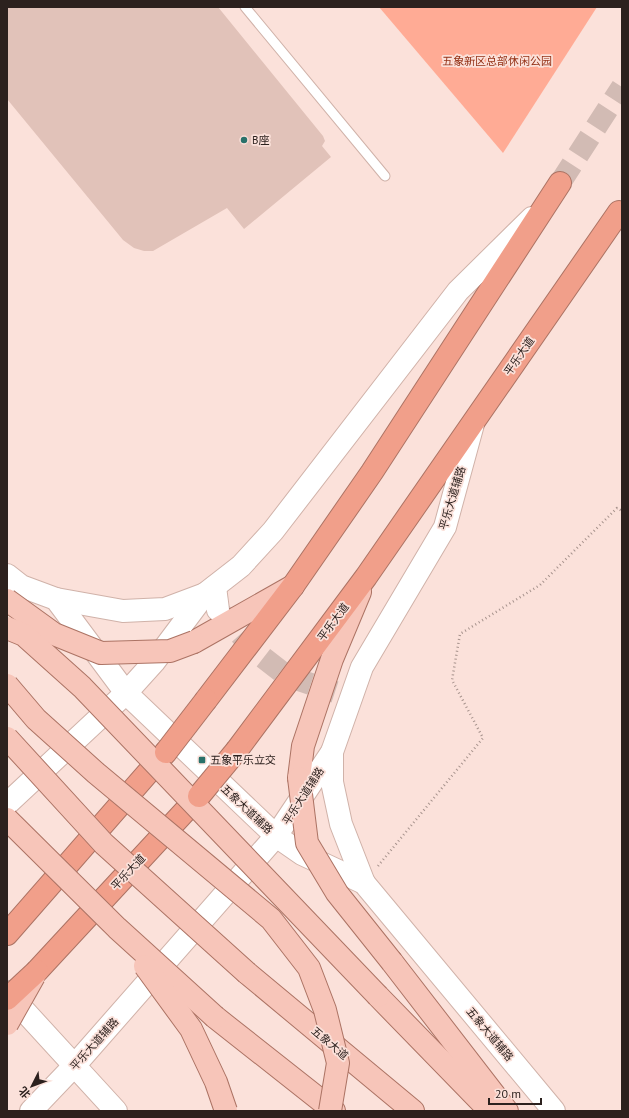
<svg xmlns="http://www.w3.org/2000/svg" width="629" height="1118" font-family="'PT Sans','Noto Sans SC',sans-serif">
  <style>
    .green { fill: #ffab95 }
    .building { fill: #e1c2b9 }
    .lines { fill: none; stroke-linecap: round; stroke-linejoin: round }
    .secondary-tunnel { stroke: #d2bbb4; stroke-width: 22; stroke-dasharray: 22 11; stroke-linecap: butt }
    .highway-tunnel { stroke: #d2bbb4; stroke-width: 22; stroke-dasharray: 22 11; stroke-linecap: butt }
    .lane-casing { stroke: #d0b2a9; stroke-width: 11 }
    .secondary-casing { stroke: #d0b2a9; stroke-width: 24 }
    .primary-casing { stroke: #ac7364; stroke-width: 24 }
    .highway-casing { stroke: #ac7364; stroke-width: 24 }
    .path { stroke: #a7938d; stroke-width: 2.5; stroke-dasharray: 1 3; stroke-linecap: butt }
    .lane { stroke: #fff; stroke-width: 9 }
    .secondary { stroke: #fff; stroke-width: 22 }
    .primary { stroke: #f7c5b9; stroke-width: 22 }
    .highway { stroke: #f19f8a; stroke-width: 22 }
    .primary-bridge-casing { stroke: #ac7364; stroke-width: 24; stroke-linecap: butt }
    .highway-bridge-casing { stroke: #ac7364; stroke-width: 24; stroke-linecap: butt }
    .primary-bridge { stroke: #f7c5b9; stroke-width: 22 }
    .highway-bridge { stroke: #f19f8a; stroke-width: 22 }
    .poi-dot { fill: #29716a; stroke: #fbe1da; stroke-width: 1.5 }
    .labels { text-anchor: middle; stroke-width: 3.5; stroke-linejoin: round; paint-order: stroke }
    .park-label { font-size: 11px; fill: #943116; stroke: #fbe1da }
    .poi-label { font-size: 11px; fill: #2c211e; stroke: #fbe1da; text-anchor: start }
    .street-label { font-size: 11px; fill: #2c211e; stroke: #fbe1da }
  </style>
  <rect width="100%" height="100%" fill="#fbe1da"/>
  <path class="green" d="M379 7H597L503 153Z"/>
  <path class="building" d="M7 7H218L323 136 325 141 322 146 331 157 244 229 227 208 153 251H144L134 248 123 240 7 99Z"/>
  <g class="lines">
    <path class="secondary-tunnel" d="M218 610 256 652 287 676 335 692"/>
    <path class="highway-tunnel" d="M560 183 622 87"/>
    <g class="lane-casing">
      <path id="lane" d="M245 7 385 176"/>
    </g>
    <g class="secondary-casing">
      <g id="secondary">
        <path d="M7 575 21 586 56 599 126 693 276 836 302 854 364 883 554 1111"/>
        <path d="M215 587 218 610"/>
        <path d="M56 599 123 611 165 609 205 594"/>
        <path d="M332 752V782L341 824 364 883"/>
        <path d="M7 804 126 693 154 662 205 594 241 566 273 531 458 291 532 218"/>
        <path d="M7 992 116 1111"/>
        <path d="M31 1111 74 1066 276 836 332 752 362 667 445 527 473 424"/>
      </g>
    </g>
    <g class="primary-casing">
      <g id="primary">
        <path d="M194 642 293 586"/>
        <path d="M299 778 303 746 332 659 360 592"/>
        <path d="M392 962 507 1111"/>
        <path d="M247 973 413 1111"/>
        <path d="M378 996 490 1111"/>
        <path d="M215 1017 334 1111"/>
      </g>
    </g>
    <g class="highway-casing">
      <g id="highway">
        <path d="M206 700 293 586 372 472 560 183"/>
        <path d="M237 750 366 577 619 212"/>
        <path d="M7 934 166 752"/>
        <path d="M37 971 199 796"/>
      </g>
    </g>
    <path class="path" d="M378 866 483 738 452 680 460 634 540 585 617 508 622 511"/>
    <use href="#lane" class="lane"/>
    <use href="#secondary" class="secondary"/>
    <use href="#primary" class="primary"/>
    <use href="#highway" class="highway"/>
    <g class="primary-bridge-casing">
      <g id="primary-bridge">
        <path d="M7 600 54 634 101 653 170 651 194 642"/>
        <path d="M7 628 24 635 82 687 378 996"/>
        <path d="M7 685 36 719 96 773 271 919 309 968 325 1010 338 1063 330 1111"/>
        <path d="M7 738 104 844 247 973"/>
        <path d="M299 778 307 843 337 893 392 962"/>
        <path d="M7 819 117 928 215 1017"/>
        <path d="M145 966 191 1029 216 1082 226 1111"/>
        <path d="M7 1024 34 976"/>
      </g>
    </g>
    <g class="highway-bridge-casing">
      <g id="highway-bridge">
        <path d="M166 752 206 700"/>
        <path d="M199 796 237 750"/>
        <path d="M7 999 37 971"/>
      </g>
    </g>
    <use href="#primary-bridge" class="primary-bridge"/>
    <use href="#highway-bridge" class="highway-bridge"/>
  </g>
  <g class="poi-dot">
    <circle cx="244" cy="140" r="4"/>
    <rect x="198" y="756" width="8" height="8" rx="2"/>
  </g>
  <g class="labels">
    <g class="park-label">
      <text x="497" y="65">五象新区总部休闲公园</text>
    </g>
    <g class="poi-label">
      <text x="252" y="144">B座</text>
      <text x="210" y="764">五象平乐立交</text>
    </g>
    <g class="street-label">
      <text transform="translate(519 356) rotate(-55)" y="4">平乐大道</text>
      <text transform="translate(452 498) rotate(-73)" y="4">平乐大道辅路</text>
      <text transform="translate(333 622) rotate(-53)" y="4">平乐大道</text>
      <text transform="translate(303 796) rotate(-57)" y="4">平乐大道辅路</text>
      <text transform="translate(247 809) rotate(43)" y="4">五象大道辅路</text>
      <text transform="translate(128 872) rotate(-47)" y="4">平乐大道</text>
      <text transform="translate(490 1034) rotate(50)" y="4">五象大道辅路</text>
      <text transform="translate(330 1043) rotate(40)" y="4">五象大道</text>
      <text transform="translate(94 1044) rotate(-48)" y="4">平乐大道辅路</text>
    </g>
  </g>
  <rect width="629" height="1118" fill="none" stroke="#2c211e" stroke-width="16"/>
  <g transform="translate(32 1086) rotate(228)" stroke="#fbe1da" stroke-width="3" paint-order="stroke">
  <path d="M0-3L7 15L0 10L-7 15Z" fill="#2c211e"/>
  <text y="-6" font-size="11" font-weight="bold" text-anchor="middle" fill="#2c211e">北</text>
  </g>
  <path d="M489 1098v6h52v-6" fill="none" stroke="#2c211e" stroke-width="2"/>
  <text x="495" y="1098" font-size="12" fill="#2c211e" stroke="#fbe1da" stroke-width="3" paint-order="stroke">20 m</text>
</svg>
